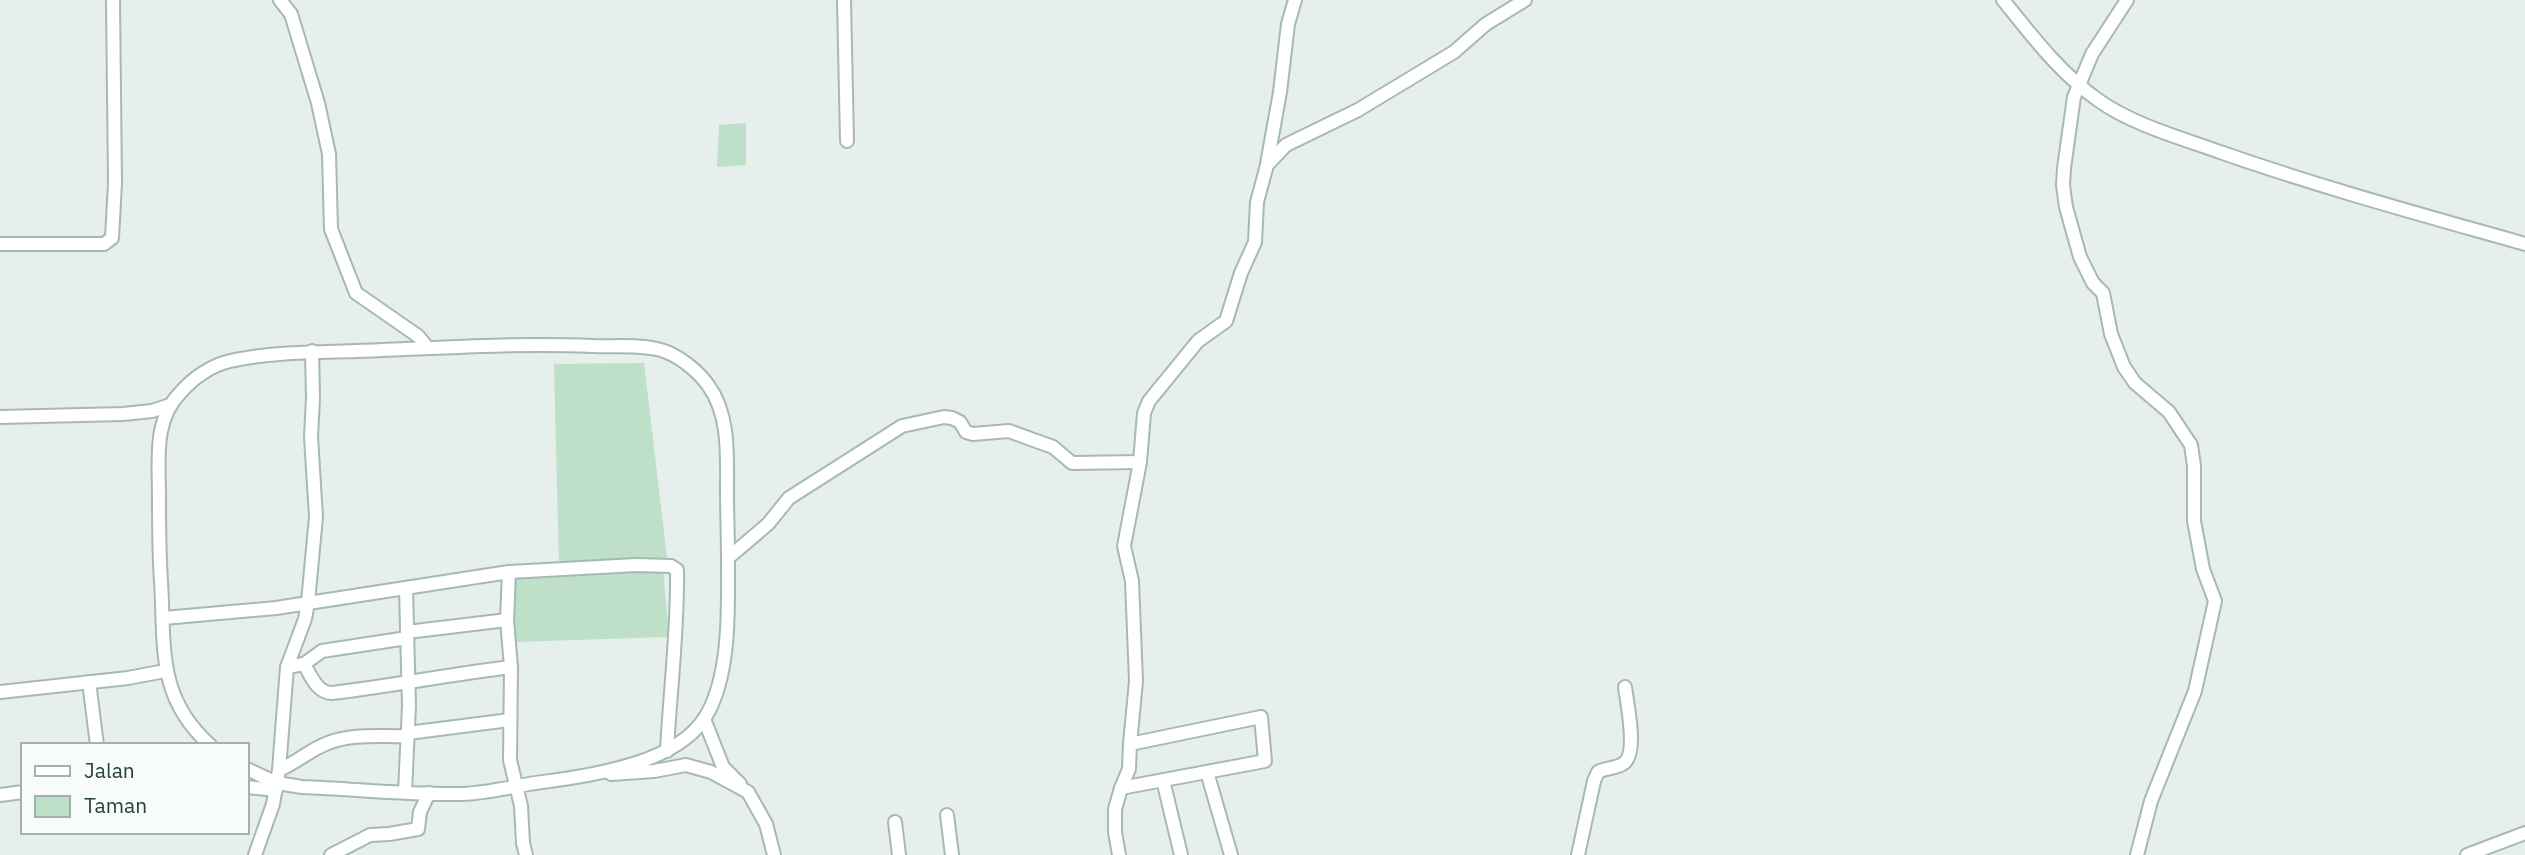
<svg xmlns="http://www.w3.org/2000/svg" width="2525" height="855" font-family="'IBM Plex Sans',sans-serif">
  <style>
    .green { fill: #bfe0c8 }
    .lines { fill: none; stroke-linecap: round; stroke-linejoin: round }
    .minor-casing { stroke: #a8b8b2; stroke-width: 16 }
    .minor { stroke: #fff; stroke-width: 12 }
  </style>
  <rect width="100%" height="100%" fill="#e6efeb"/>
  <g class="green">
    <path d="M746 123V165L717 167 719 125Z"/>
    <path d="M644 363 667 558 559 565 554 364Z"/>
    <path d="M663 569 669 637 513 642 512 577Z"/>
  </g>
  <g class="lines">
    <g class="minor-casing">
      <g id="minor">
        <path d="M280 0 291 14 318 103 329 154 331 229 356 293 418 336 428 348"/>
        <path d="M844 0 847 141"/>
        <path d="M2003 0C2032 36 2060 73 2098 100 2131 124 2181 138 2220 152 2320 187 2423 215 2525 244"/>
        <path d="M2127 0 2092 54 2074 97 2064 168 2063 185 2066 207 2080 257 2093 283 2103 293 2111 334 2124 367 2135 383 2169 412 2191 445 2194 466V521L2203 569 2215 601 2195 691 2151 801 2137 855"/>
        <path d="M1267 164 1280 92 1288 24 1295 0"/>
        <path d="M0 244H104L112 238 115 183 113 0"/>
        <path d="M0 417 123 414 152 411 170 405"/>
        <path d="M728 558 768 524 789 498 902 426 944 417 952 418 960 422 966 432 973 434 1009 431 1028 438 1053 447 1072 463 1140 462"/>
        <path d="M509 572 507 620 511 667 510 760 521 806 523 843 526 855"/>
        <path d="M164 618 276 608 509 572 636 565 671 566 677 570C678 630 670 691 667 751"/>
        <path d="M407 632 507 620"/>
        <path d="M304 664 322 651 407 638"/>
        <path d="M287 667 304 664C311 676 317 693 332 693 392 686 451 674 511 667"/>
        <path d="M89 682 97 745"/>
        <path d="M0 692 128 678 165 671"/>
        <path d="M704 719 723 767 740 784"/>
        <path d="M408 733 510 720"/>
        <path d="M210 745C156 697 165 645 161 581 159 553 159 524 159 496 159 460 153 420 181 392 193 378 212 365 230 361 280 350 332 353 382 350 453 347 522 343 593 346 615 347 640 344 661 350 678 355 697 370 708 385 730 415 727 456 727 491 727 514 728 536 728 559 728 606 731 674 706 716 675 767 583 776 529 784 507 788 485 793 462 794 409 795 355 789 302 787L277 783 247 769"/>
        <path d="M279 770C296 763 311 749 328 743 352 733 383 737 407 736"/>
        <path d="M1207 772 1231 855"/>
        <path d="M611 774 654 771 686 765 711 772 748 792 766 824 774 855"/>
        <path d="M1163 780 1181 855"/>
        <path d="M247 787 276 790"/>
        <path d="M1121 788 1265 761 1261 717 1130 744"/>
        <path d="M405 792 409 706 406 589"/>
        <path d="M0 795 23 792"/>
        <path d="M947 815 952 855"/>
        <path d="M895 822 899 855"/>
        <path d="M255 855 273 804 279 770 287 667 305 619 308 602 316 517 311 437 313 398 312 351"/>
        <path d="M331 855 370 835 389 834 418 829 420 812 429 793"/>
        <path d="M1119 855 1115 832V809L1121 788 1129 769 1130 744 1136 681 1132 581 1124 546 1140 462 1144 413 1149 401 1198 341 1226 321 1241 273 1255 242 1257 202 1267 165 1286 145 1358 110 1454 52 1486 24 1525 0"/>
        <path d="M1578 855 1594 781 1598 772C1606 767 1617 769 1624 763 1638 753 1627 703 1625 687"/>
        <path d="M2467 855 2525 833"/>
      </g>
    </g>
    <use href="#minor" class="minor"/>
  </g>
  <rect x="21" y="743" width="228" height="91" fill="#f7fbf9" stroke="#a3b1ad" stroke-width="2"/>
  <rect x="35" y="766" width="35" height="10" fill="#ffffff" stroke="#a3b1ad" stroke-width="2"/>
  <text x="84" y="778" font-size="21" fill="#24423a">Jalan</text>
  <rect x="35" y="796" width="35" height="21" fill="#bfe0c8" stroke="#a3b1ad" stroke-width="2"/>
  <text x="84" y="813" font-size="21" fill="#24423a">Taman</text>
</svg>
